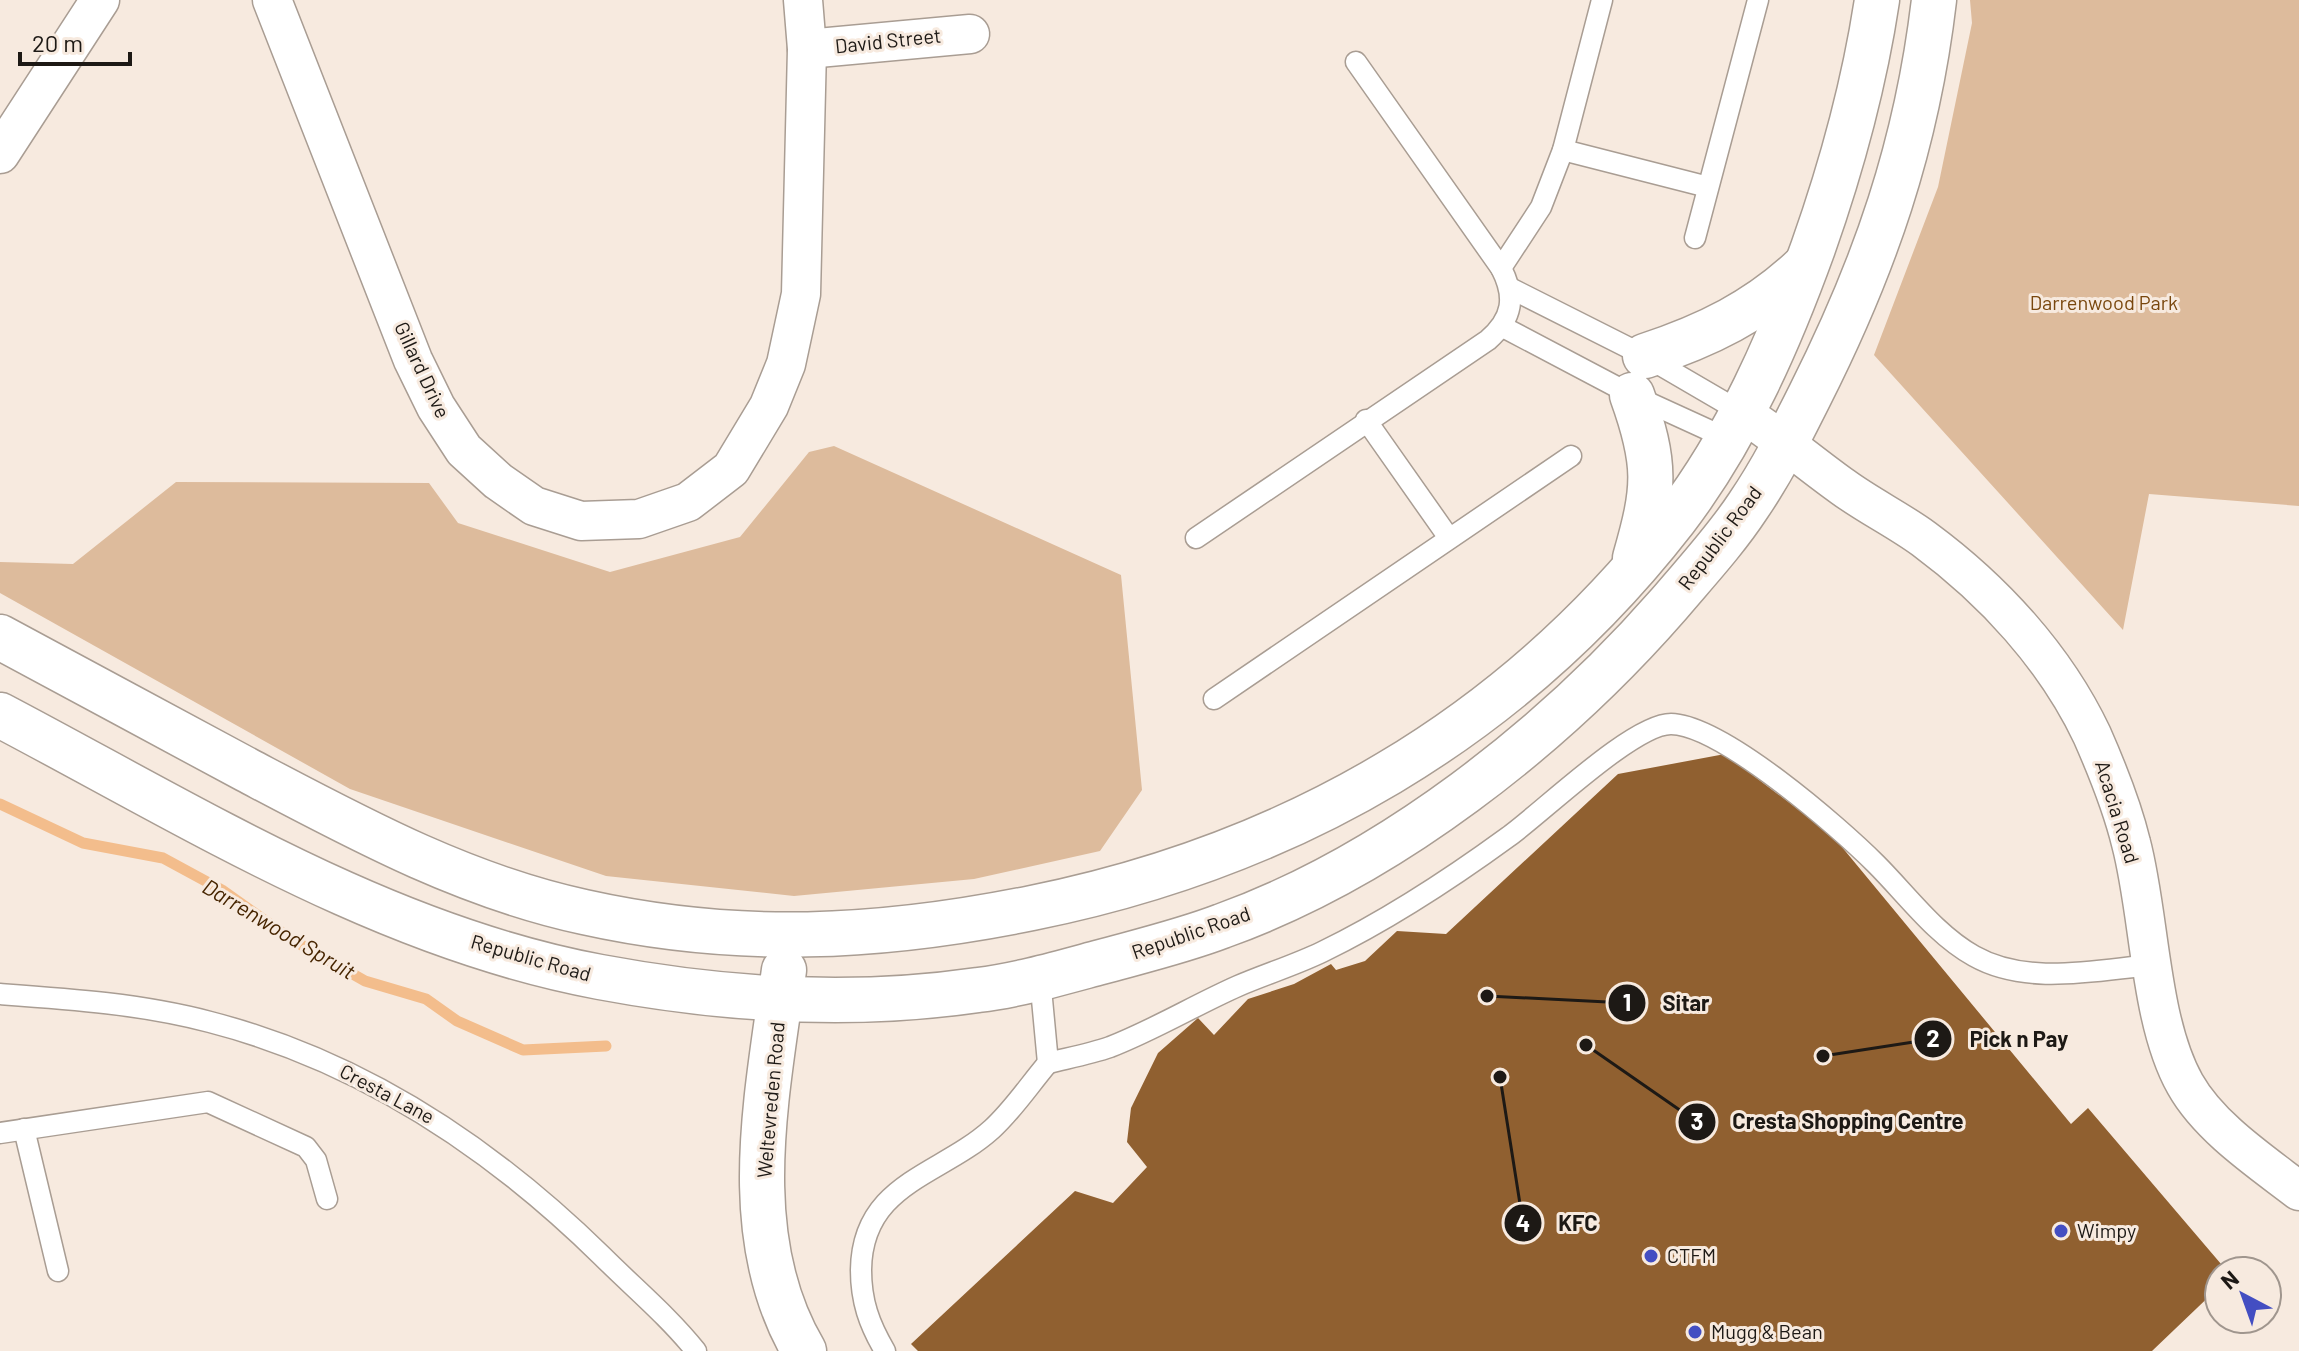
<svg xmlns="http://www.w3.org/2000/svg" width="2299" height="1351" font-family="Barlow,sans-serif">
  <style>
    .green { fill: #ddbb9c }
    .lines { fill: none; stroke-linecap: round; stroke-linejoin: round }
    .stream { stroke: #f3bd8c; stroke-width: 11 }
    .building { fill: #906030 }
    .lane-casing { stroke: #a99d93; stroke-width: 23 }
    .street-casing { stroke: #a99d93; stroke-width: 41 }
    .secondary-casing { stroke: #a99d93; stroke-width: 47 }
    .lane { stroke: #fff; stroke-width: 20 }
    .street { stroke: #fff; stroke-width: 38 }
    .secondary { stroke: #fff; stroke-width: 44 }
    .poi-dot { fill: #434ec2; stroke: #f7eadf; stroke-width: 3 }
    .labels { text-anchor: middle; stroke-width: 6; stroke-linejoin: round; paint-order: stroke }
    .street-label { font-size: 20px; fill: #1d1915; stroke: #f7eadf }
    .park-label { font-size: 20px; fill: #79470d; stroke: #f7eadf }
    .poi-label { font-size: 20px; fill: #1d1915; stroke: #f7eadf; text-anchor: start }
    .water-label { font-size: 22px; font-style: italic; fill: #472500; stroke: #f7eadf }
    .leader { fill: none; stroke: #1d1915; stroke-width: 3 }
    .callout-dot { fill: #1d1915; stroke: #f7eadf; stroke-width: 3 }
    .mark-label { font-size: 24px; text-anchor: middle; font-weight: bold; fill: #fff }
    .callout-label { font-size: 22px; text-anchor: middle; font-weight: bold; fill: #1d1915; stroke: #f7eadf; stroke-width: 6; stroke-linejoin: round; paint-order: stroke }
  </style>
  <rect width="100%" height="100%" fill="#f7eadf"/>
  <g class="green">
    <path d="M1970 0H2299V506L2149 494 2123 630 1874 355 1938 187 1972 23Z"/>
    <path d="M834 446 1121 575 1142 790 1100 851 974 879 794 896 606 876 350 789 0 593V562L73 564 176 482 429 483 458 523 610 572 740 537 809 452Z"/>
  </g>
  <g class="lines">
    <path class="stream" d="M0 804 83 843 163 858 222 890 291 939 365 981 426 999 457 1021 523 1050 606 1046"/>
  </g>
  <path class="building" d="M1725 754 1832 835 2071 1124 2088 1108 2227 1271H2219V1287L2152 1351H918L911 1344 1075 1191 1113 1203 1147 1167 1127 1142 1131 1108 1158 1053 1198 1018 1214 1035 1248 999 1294 984 1331 964 1336 970 1365 961 1397 931 1446 934 1618 774Z"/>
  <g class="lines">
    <g class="lane-casing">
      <g id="lane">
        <path d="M1563 150 1708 187"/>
        <path d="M1695 238 1758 0"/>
        <path d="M1501 268 1541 207 1563 150 1602 0"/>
        <path d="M1512 289 1645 356 1741 412"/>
        <path d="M1503 327 1632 395 1726 438"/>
        <path d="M1366 420 1449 538"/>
        <path d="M1196 538 1488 340C1513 318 1516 297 1501 268L1356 62"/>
        <path d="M1214 699 1571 456"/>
        <path d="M1040 978 1048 1063C1068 1058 1090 1054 1110 1047 1154 1030 1195 1005 1238 986 1266 974 1295 965 1322 952 1388 920 1449 880 1508 837 1543 812 1633 724 1671 724 1722 725 1839 827 1876 864 1907 895 1936 935 1974 956 2027 986 2096 970 2152 965"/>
        <path d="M0 994C70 999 142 1004 210 1022 361 1061 492 1148 602 1256 633 1287 668 1316 696 1351"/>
        <path d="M24 1129 58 1271"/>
        <path d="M0 1133 208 1102 306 1147 316 1160 327 1199"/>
        <path d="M885 1351C869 1324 861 1301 861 1270 862 1183 940 1176 992 1129 1013 1110 1030 1084 1048 1063"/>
      </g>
    </g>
    <g class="street-casing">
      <g id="street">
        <path d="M272 0 413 360 436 407 464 450 498 481 534 506 581 521 639 519 688 502 731 469 769 406 786 364 801 294 807 49 803 0"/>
        <path d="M807 49 970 34"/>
        <path d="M0 154 100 0"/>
        <path d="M1741 412C1777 435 1808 462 1843 487 1869 506 1898 520 1924 539 1993 590 2055 657 2092 735 2107 769 2122 806 2131 843 2150 914 2149 1020 2185 1084 2209 1127 2260 1161 2299 1191"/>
      </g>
    </g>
    <g class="secondary-casing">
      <g id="secondary">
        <path d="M1645 356C1706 336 1758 311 1805 266"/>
        <path d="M1632 395C1657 464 1655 489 1635 558"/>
        <path d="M0 637C82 681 165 726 247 770 355 827 463 886 584 912 737 946 879 939 1032 908 1290 856 1512 729 1675 519 1737 438 1779 342 1813 248 1842 166 1864 86 1877 0"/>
        <path d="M0 715C192 816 384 937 600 977 723 1000 854 1008 978 990 1019 985 1060 973 1101 962 1141 951 1183 941 1222 926 1389 866 1553 737 1669 604 1696 572 1725 541 1748 506 1772 471 1791 433 1810 395 1875 266 1917 145 1934 0"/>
        <path d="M784 970C767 1096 736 1236 804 1351"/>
      </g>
    </g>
    <use href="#lane" class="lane"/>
    <use href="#street" class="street"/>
    <use href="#secondary" class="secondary"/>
  </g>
  <g class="poi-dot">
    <circle cx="2061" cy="1231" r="8"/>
    <circle cx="1651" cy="1256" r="8"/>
    <circle cx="1695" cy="1332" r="8"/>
  </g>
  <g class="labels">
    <g class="street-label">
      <text transform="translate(888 41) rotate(-6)" y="7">David Street</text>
      <text transform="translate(422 370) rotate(65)" y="7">Gillard Drive</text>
      <text transform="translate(1720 538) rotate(-53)" y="7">Republic Road</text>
      <text transform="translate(2117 812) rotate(73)" y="7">Acacia Road</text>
      <text transform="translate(1191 933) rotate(-19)" y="7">Republic Road</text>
      <text transform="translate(531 958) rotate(16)" y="7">Republic Road</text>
      <text transform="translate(387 1094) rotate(28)" y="7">Cresta Lane</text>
      <text transform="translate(771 1100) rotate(-85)" y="7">Weltevreden Road</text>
    </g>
    <g class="park-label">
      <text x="2104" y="310">Darrenwood Park</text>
    </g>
    <g class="poi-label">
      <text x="2077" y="1238">Wimpy</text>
      <text x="1667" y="1263">CTFM</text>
      <text x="1711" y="1339">Mugg &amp; Bean</text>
    </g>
    <g class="water-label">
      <text transform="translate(279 929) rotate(31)" y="8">Darrenwood Spruit</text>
    </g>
  </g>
  <path class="leader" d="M1487 996L1627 1003M1823 1056L1933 1039M1586 1045L1697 1122M1500 1077L1523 1223"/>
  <g class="callout-dot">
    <circle cx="1487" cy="996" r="8"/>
    <circle cx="1823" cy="1056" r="8"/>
    <circle cx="1586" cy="1045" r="8"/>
    <circle cx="1500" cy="1077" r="8"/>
    <circle cx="1627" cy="1003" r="20"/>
    <circle cx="1933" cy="1039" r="20"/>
    <circle cx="1697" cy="1122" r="20"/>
    <circle cx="1523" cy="1223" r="20"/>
  </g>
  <g class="mark-label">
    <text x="1627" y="1011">1</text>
    <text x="1933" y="1047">2</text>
    <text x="1697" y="1130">3</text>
    <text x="1523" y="1232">4</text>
  </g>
  <g class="callout-label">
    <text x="1686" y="1011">Sitar</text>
    <text x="2019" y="1047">Pick n Pay</text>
    <text x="1848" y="1129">Cresta Shopping Centre</text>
    <text x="1578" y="1231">KFC</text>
  </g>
  <g transform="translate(2243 1295) rotate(319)"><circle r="38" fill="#f7eadf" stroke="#a0968e" stroke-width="2"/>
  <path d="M0-6L14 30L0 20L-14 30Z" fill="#434ec2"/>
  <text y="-12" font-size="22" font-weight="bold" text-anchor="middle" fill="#1d1915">N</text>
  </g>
  <path d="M20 52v12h110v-12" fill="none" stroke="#1d1915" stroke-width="4"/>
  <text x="32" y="52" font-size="24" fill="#1d1915" stroke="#f7eadf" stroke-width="6" paint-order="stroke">20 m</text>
</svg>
